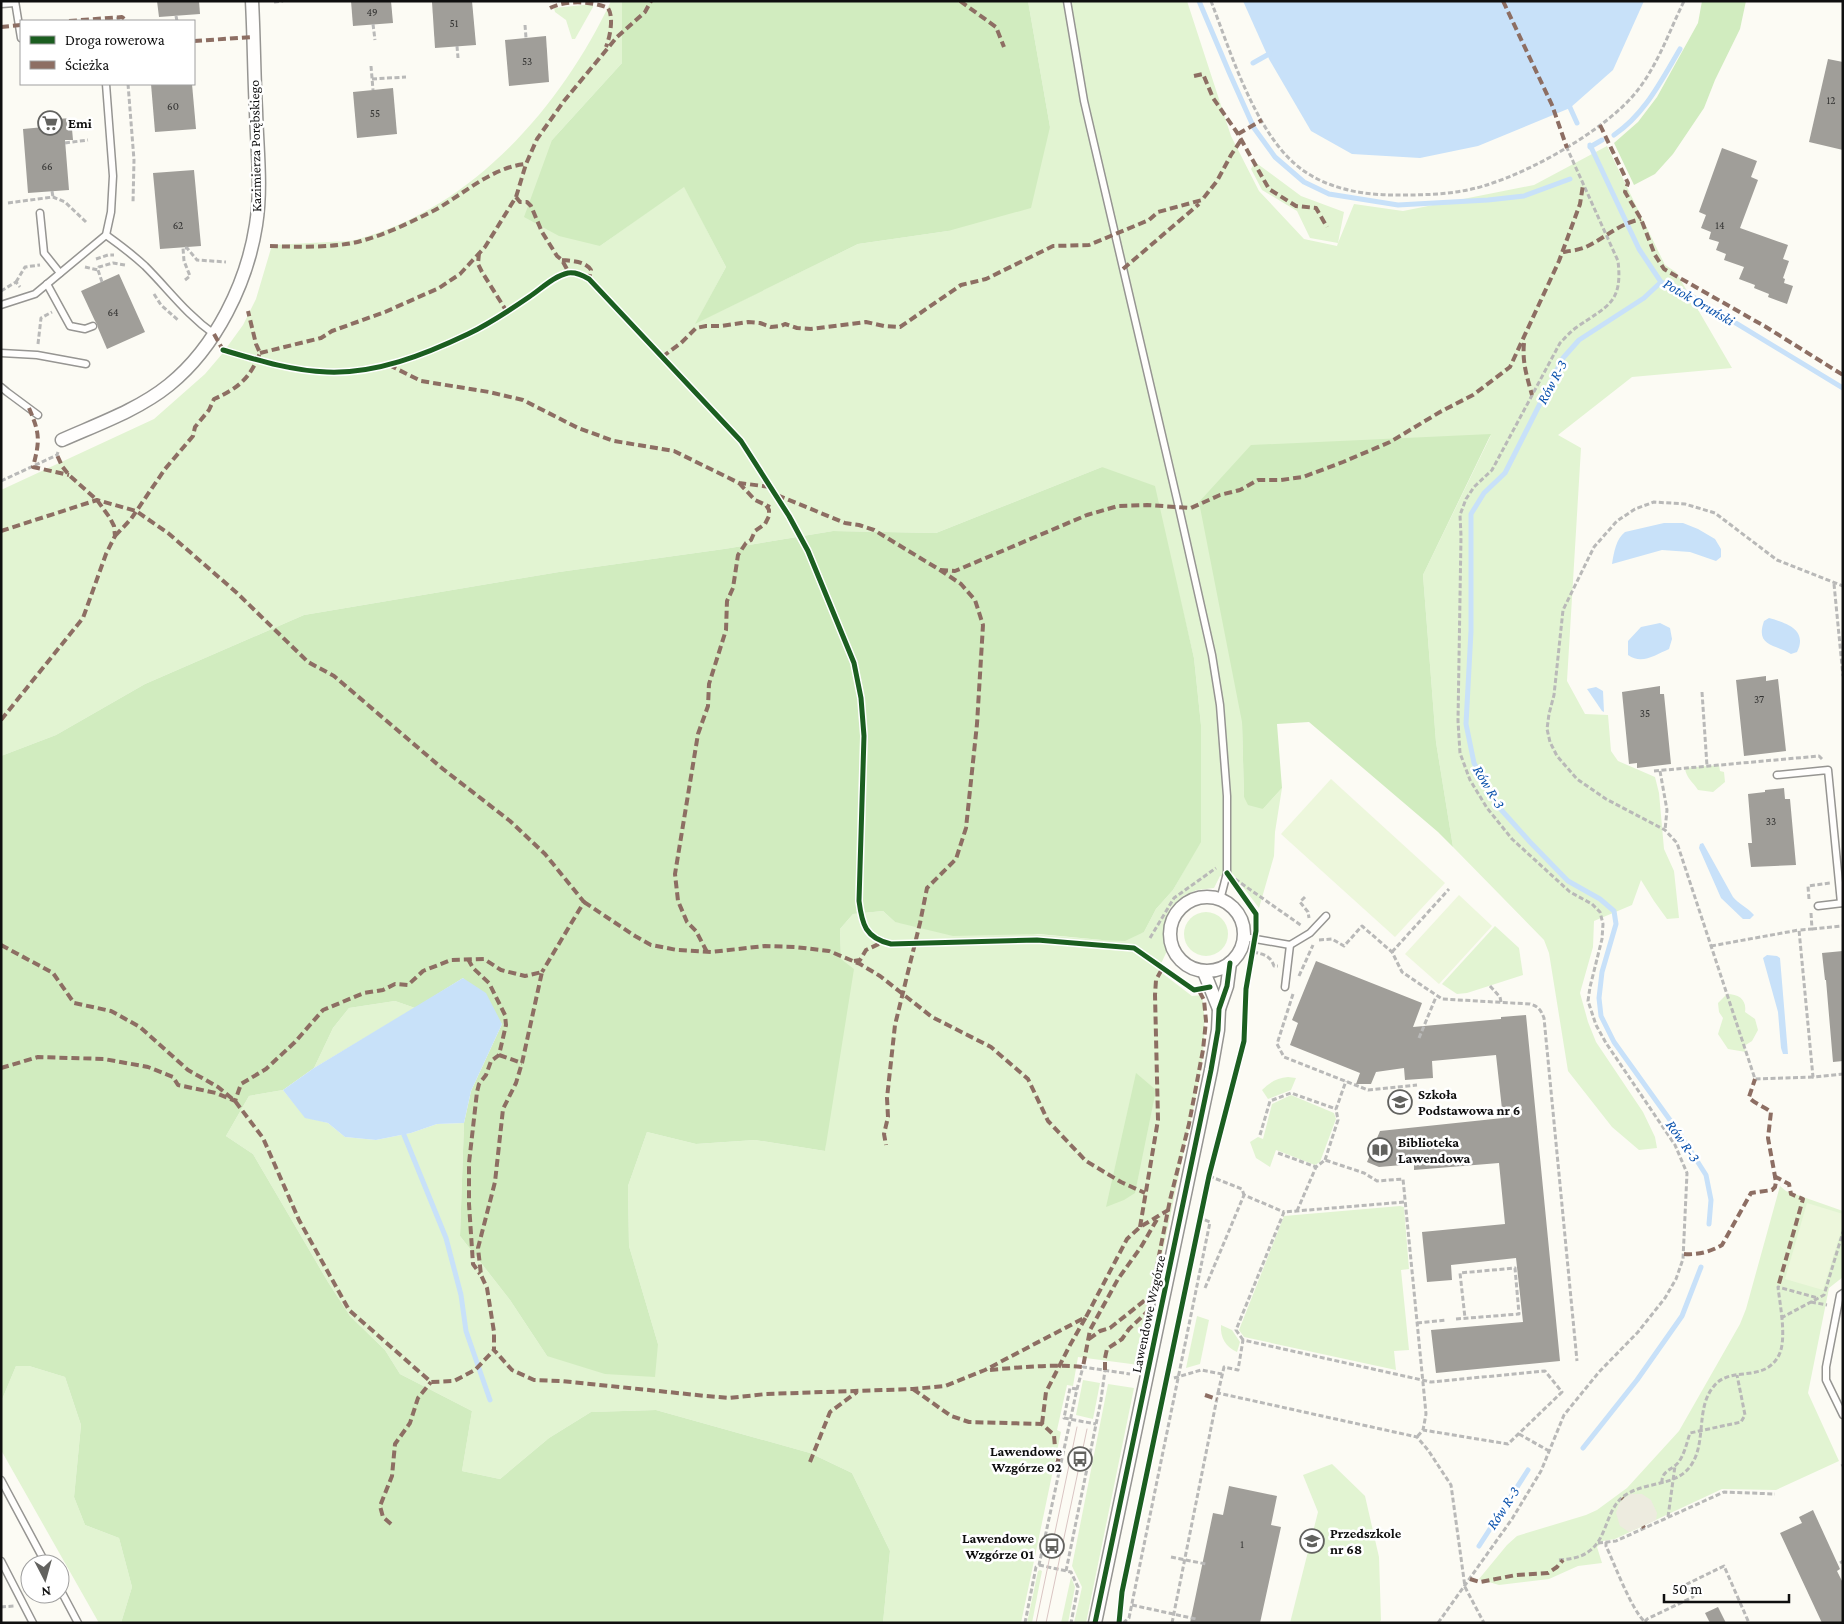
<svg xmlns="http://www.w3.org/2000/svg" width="1844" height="1624" font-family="'Crimson Pro',serif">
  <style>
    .green { fill: #e2f4d2 }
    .forest { fill: #d1ecbf }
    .pitch { fill: #edf7dc }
    .plaza { fill: #edebdf }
    .water { fill: #c8e1f9 }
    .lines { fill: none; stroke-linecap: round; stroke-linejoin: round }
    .stream { stroke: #c8e1f9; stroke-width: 5 }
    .building { fill: #a09e99 }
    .lane-casing { stroke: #969592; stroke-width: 9 }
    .street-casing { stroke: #969592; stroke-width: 15 }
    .path { stroke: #b9b9b8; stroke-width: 3; stroke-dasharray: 5 2.5; stroke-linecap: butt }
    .lane { stroke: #fffefd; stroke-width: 6 }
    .street { stroke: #fffefd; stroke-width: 12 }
    .tram { stroke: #dac5c3; stroke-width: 1 }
    .quiet { stroke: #8d6e63; stroke-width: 4; stroke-dasharray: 8 4; stroke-linecap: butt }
    .cycleway-casing { stroke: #fff; stroke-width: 8 }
    .cycleway { stroke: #1b5e20; stroke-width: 5 }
    .labels { text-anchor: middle; stroke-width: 5; stroke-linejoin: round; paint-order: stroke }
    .number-label { font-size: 11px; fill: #333332 }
    .poi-label { font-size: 14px; font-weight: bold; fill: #0f0f0f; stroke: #fff; text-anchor: start }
    .street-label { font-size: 14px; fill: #0f0f0f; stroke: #fff }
    .water-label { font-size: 15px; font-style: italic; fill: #0c53ad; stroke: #fff }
  </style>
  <rect width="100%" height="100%" fill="#fcfbf4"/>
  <g class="green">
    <path d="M611 1H622V63L552 140 600 246 684 186 726 267 696 323 858 244 948 231 1050 127 1028 1H1187L1231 136 1259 191 1304 239 1337 246 1338 243 1310 238 1297 211 1262 190 1251 169 1255 162 1301 196 1344 212 1338 243 1354 204 1403 211 1534 185 1607 146 1665 265 1676 272 1732 368 1632 377 1558 435 1581 448 1567 681 1585 714 1608 715 1611 751 1618 761 1655 777 1659 793 1664 849 1674 871 1679 918 1667 919 1654 901 1641 880 1632 905 1594 921 1593 947 1580 993 1588 1022 1596 1042 1643 1112 1655 1137 1657 1148 1639 1150 1612 1127 1568 1071 1549 953 1544 940 1453 847 1436 742 1423 575 1491 435 1242 722 1244 797 1263 809 1282 788 1275 832 1274 856 1259 908 1233 874 1220 876 1214 888 1197 890 1183 896 1170 908 1163 931 1167 951 1158 970 1192 996 1202 995C1211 1050 1193 1106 1182 1160 1168 1228 1153 1296 1139 1365L1078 1357 1073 1386 1067 1385 1057 1430 1061 1432 1021 1623H883L890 1551 852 1473 810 1453 656 1410 591 1412 549 1438 500 1479 462 1471 472 1411 400 1374 385 1350 350 1316 328 1282 253 1154 226 1136 249 1096 283 1090 305 1117 328 1123 345 1137 376 1140 411 1133 437 1124 464 1123 460 1236 510 1300 547 1356 658 1344 629 1246 628 1186 647 1132 696 1144 755 1140 825 1151 841 959 840 929 853 914 883 911 895 922 1102 940 1144 932 1156 909 1173 890 1200 842 1201 725 1194 658 1176 582 1102 467 936 533 833 531 724 549 559 572 304 615 145 684 56 735 1 756V490L154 419 205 374 222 354 243 325 256 299 272 245C291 244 310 243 329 242 338 241 347 242 355 240 472 209 561 107 611 1Z"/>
    <path d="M593 4V7L575 39H572L566 20 555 12 554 8Z"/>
    <path d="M1719 765 1720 771 1724 772 1725 782 1713 792 1698 790C1693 782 1686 778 1685 768Z"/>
    <circle cx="1206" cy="934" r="22"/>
    <path d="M1495 926 1519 948 1523 975 1467 993 1457 994 1442 984Z"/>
    <path d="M1727 994C1739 994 1747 1000 1745 1012L1755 1019 1758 1030 1752 1041 1744 1046 1746 1052 1728 1049 1718 1034 1723 1018 1719 1012 1718 1003Z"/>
    <path d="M395 1001 415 1008 314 1068 333 1028 349 1008Z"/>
    <path d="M1288 1077 1296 1078 1291 1090 1268 1099 1262 1090C1270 1082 1277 1078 1288 1077Z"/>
    <path d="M1291 1095 1334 1113 1336 1119 1320 1162 1315 1165 1276 1150 1270 1167 1256 1158 1250 1142 1258 1137 1263 1139 1272 1104Z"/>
    <path d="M1780 1186 1786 1191 1843 1211V1277L1829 1288 1808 1393 1839 1461 1776 1490 1722 1489 1615 1539 1603 1541 1597 1547 1602 1563 1578 1566 1549 1579 1499 1585 1479 1579 1507 1545 1517 1536 1586 1515 1597 1510 1627 1488 1679 1431 1740 1324 1746 1309Z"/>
    <path d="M1400 1206 1404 1207 1409 1269 1401 1270 1409 1350 1394 1351 1396 1370 1244 1337 1239 1330 1284 1216Z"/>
    <path d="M1197 1316 1209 1320 1200 1364 1186 1368Z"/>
    <path d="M1221 1325 1232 1330 1240 1342 1237 1352C1226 1347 1220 1338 1221 1325Z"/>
    <path d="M16 1366H29L65 1377 81 1425 74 1497 85 1525 119 1538 132 1587 121 1623H99L1 1450V1402Z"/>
    <path d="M1083 1380 1100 1383 1093 1419 1076 1415Z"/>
    <path d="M1108 1384 1134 1388 1086 1623H1074L1082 1587 1072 1566Z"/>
    <path d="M1332 1464 1365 1496 1379 1557 1381 1620 1379 1623H1290L1318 1512 1303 1475Z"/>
    <path d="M1040 1570 1042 1571 1032 1623H1027L1038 1571Z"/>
    <path d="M1071 1577 1075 1587 1068 1623H1061Z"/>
  </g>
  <g class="forest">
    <path d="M622 1H1028L1050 127 1031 208 948 231 858 244 695 324 726 267 684 187 600 246 559 236 524 217 552 140 622 63Z"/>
    <path d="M1702 1H1746L1740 29 1715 80 1704 108 1673 154 1655 174 1634 185 1614 143 1638 122 1657 97 1698 23Z"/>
    <path d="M1491 434 1423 575 1436 742 1453 847 1438 832 1309 722 1277 724 1282 788 1263 809 1248 805 1244 797 1242 722 1199 502 1251 445Z"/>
    <path d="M1102 467 1155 486 1194 658 1201 725V842L1173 890 1156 909 1144 932 1125 941 1102 940 1038 934 953 936 895 922 883 911 853 914 840 929 841 959 854 969 825 1151 755 1140 696 1144 647 1132 628 1186 629 1246 658 1344 655 1377 605 1374 547 1356 510 1300 460 1236 464 1123 471 1091 502 1024 463 978 415 1008 395 1001 349 1008 333 1028 314 1068 283 1090 249 1096 226 1136 253 1154 328 1282 350 1316 385 1350 400 1374 472 1411 462 1471 500 1479 549 1438 591 1412 656 1410 810 1453 852 1473 890 1551 883 1623H121L132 1587 119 1538 85 1525 74 1497 81 1425 65 1377 29 1366H16L1 1402V756L56 735 145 684 304 615 559 572 724 549 833 531 936 533Z"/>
    <path d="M1136 1073 1156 1090 1135 1193 1124 1200 1106 1207Z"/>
  </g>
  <g class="pitch">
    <path d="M1331 779 1445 883 1395 937 1281 834Z"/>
    <path d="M1459 895 1492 926 1439 984 1405 954Z"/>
    <path d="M1807 1203 1843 1214V1225L1823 1290 1785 1279Z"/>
  </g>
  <path class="plaza" d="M1631 1494H1642L1651 1500 1657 1513 1656 1520 1629 1532 1620 1526 1616 1513 1619 1504 1623 1499Z"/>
  <g class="water">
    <path d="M1243 1H1644L1613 70 1570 108 1478 146 1420 158 1352 154 1311 131 1269 59Z"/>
    <path d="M1664 523H1683L1698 529 1715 539 1721 549V557L1716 561 1690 552 1662 550 1612 564C1614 552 1616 539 1625 532Z"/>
    <path d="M1769 618C1787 623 1808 630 1797 652L1791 654C1775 644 1755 647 1764 621Z"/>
    <path d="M1660 623 1670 628 1672 639 1669 649C1655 655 1642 665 1628 655V641L1641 627Z"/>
    <path d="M1596 687 1603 691 1604 712 1602 711 1587 689Z"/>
    <path d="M1703 843 1733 897C1739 904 1747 907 1754 915L1750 919H1743L1721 898 1699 848 1700 844Z"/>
    <path d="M1767 955 1777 956 1780 958 1788 1054H1783L1781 1048 1778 1012 1763 958Z"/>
    <path d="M463 978 486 993 502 1024 471 1091 464 1123 437 1124 411 1133 376 1140 345 1137 328 1123 305 1118 283 1090 314 1068Z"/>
  </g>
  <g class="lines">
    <g class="stream">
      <path d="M1199 1 1229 72 1254 128 1275 157 1304 182 1329 194 1398 205 1488 200 1524 196 1570 179"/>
      <path d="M1253 63 1269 54 1270 51"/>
      <path d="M1568 103 1577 123"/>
      <path d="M1614 135C1645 114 1661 81 1680 49"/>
      <path d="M1590 145 1639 249 1661 282 1683 291 1843 388"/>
      <path d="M1590 147 1602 140"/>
      <path d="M1661 282 1644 298 1579 340 1563 358 1505 473 1484 493 1471 514V631L1466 724 1474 763 1496 804 1530 842 1568 881 1600 899 1614 911 1616 924 1602 972 1599 998 1601 1016 1614 1042 1680 1134 1706 1175 1711 1200 1709 1224"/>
      <path d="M404 1135 446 1238 461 1295 466 1331 490 1400"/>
      <path d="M1583 1448 1637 1380 1682 1316 1701 1267"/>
      <path d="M1479 1546 1528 1470"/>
    </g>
  </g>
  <g class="building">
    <path d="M157 1H199L200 14 159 17Z"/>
    <path d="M351 1H391L393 23 353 26Z"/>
    <path d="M472 1 476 45 435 48 432 2Z"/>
    <path d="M546 36 549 82 509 86 505 40Z"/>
    <path d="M1828 59 1843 62V150L1809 142Z"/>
    <path d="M151 84H192L196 129 155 132Z"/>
    <path d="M393 88 397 134 357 138 353 92Z"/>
    <path d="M71 118 73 140H65L69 190 28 193 23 129 44 127 43 120Z"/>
    <path d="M1722 148 1757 161 1751 177 1758 180 1740 228 1788 245 1783 259 1789 261 1783 278 1785 279 1784 283 1793 286 1787 304 1768 297 1769 294 1754 288 1755 285 1739 279 1744 267 1724 260 1726 254 1716 250 1719 242 1709 239 1711 232 1701 228 1706 215 1699 212Z"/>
    <path d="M194 170 201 246 160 249 153 173Z"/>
    <path d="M119 274 145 332 107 349 98 328 97 324 95 321 81 291Z"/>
    <path d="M1766 676V681L1778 679 1786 751 1744 756 1736 680Z"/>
    <path d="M1660 686V694H1664L1671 764 1637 768V763L1629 764 1622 692Z"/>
    <path d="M1784 788 1785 799H1790L1796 865 1751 867 1748 843H1752L1748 794 1765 792V790Z"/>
    <path d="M1843 951V1061L1833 1062 1826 980H1825L1822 953Z"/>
    <path d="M1316 961 1422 1003 1413 1027 1501 1019V1017L1526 1015 1560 1361 1436 1373 1431 1330 1523 1322 1516 1258 1451 1265 1452 1280 1427 1282 1422 1232 1505 1224 1499 1163 1414 1170V1164L1379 1167 1367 1162 1380 1131 1503 1118 1496 1055 1432 1061 1433 1078 1405 1080 1404 1068 1376 1072 1371 1084H1356L1360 1073 1290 1045 1298 1023 1292 1020Z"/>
    <path d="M1229 1486 1277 1496 1271 1525 1281 1527 1260 1623H1190L1213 1513 1223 1515Z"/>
    <path d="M1813 1510 1840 1569 1837 1571 1843 1583V1623H1822L1780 1533 1802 1523 1799 1517Z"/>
    <path d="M1718 1607 1726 1623H1710L1705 1613Z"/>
  </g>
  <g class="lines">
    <g class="lane-casing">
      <g id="lane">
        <path d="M15 1 21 38"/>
        <path d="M1067 1 1084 101 1179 508 1212 655 1220 705 1227 796V873L1220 900"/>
        <path d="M1 4 15 3"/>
        <path d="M40 213 44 253 60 273"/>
        <path d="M106 235C120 245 133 255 145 266 169 290 186 314 214 334"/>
        <path d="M47 284 70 326 85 329 93 326"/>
        <path d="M1 305 35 294 106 235 111 212 113 176 106 84"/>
        <path d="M1 353 37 355 86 364"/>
        <path d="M1 387 7 392 38 415"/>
        <path d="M1777 775 1828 770 1841 903"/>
        <path d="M1818 906 1843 903"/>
        <path d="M1244 937 1290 945 1310 933 1326 916"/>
        <path d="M1285 987 1290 945"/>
        <path d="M1843 1293 1840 1295 1826 1367V1380L1843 1415"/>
        <path d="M1 1480 46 1564"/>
        <path d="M1 1561 33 1623"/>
        <path d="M60 1589 78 1623"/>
      </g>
    </g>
    <g class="street-casing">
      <g id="street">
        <path d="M62 440C98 424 138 410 169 385 216 347 247 283 256 225 262 188 257 148 256 111 254 75 254 38 252 1"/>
        <circle cx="1207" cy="934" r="37"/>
        <path d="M1204 972 1219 1009"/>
        <path d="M1095 1623 1211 1070 1218 1030 1219 1009 1227 986 1230 963"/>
      </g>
    </g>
    <g class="path">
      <path d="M1211 1C1231 53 1257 139 1304 171 1330 189 1363 195 1394 195 1417 195 1440 195 1462 191 1513 183 1597 136 1632 97 1656 70 1668 34 1684 1"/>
      <path d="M274 2 283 1"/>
      <path d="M176 16 177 21"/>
      <path d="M117 17 119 21"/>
      <path d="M373 24 375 40"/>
      <path d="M525 25 526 38"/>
      <path d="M457 46 458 58"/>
      <path d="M371 66 373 90"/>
      <path d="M372 79 406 77"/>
      <path d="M128 84 134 160 133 203"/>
      <path d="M65 143 88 140"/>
      <path d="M52 191 53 197"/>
      <path d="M8 203 53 197 65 202 86 222"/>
      <path d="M96 259 108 255H114"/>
      <path d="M85 267 98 270"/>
      <path d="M185 280 190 276 184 261 183 248H187L197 260 226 262"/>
      <path d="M16 282 25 267 40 265"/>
      <path d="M102 282 98 270 99 267 113 263 125 265"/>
      <path d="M1 291 16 282 20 287"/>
      <path d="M154 294 161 305 178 320"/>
      <path d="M38 344 41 318 52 312"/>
      <path d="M1 481 57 455 58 452"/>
      <path d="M1834 584 1843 676"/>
      <path d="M1702 692 1707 766"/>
      <path d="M1654 771 1819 756 1822 759"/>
      <path d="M1660 771 1667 810 1665 830"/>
      <path d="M1235 879 1302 926"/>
      <path d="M1305 897 1300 902 1308 912 1309 918"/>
      <path d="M1809 899 1808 886 1830 883"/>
      <path d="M1811 913 1812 929 1799 930 1813 1077 1843 1074"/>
      <path d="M1812 929 1843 926"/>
      <path d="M1150 938 1174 898 1216 868"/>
      <path d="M1319 940 1332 939 1344 946 1362 926 1392 952 1402 972 1442 999 1530 1004C1538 1006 1541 1010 1544 1018L1577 1361"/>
      <path d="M1711 946 1799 930"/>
      <path d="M1253 952C1263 954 1270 955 1274 966H1278"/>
      <path d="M1392 952 1449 889"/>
      <path d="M1299 976 1313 945"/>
      <path d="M1490 986 1500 997 1501 1002"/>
      <path d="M1293 994 1277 1044 1284 1057 1368 1090 1417 1085"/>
      <path d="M1419 1038 1436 997"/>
      <path d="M1813 1077 1755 1079 1677 843 1665 830 1606 799 1577 779 1557 756 1550 742 1547 729 1549 714 1554 695 1563 610 1594 547 1617 521 1635 509 1654 502 1685 504 1715 513 1777 560 1843 586"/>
      <path d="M1260 1135 1270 1101 1291 1093 1336 1109"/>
      <path d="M1278 1153 1316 1167"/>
      <path d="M1325 1160 1338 1120 1336 1109 1346 1081"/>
      <path d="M1209 1176 1242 1189 1244 1195"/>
      <path d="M1297 1211 1316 1167 1325 1160 1364 1173 1377 1181 1403 1179 1424 1393 1426 1414 1423 1430"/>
      <path d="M1205 1288 1244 1195 1284 1212"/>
      <path d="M1811 1302 1827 1305"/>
      <path d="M1781 1318 1824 1295 1843 1232"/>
      <path d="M1456 1319 1519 1314 1515 1268 1460 1273 1465 1318"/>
      <path d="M1417 1323 1446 1320"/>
      <path d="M1243 1340 1236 1330 1284 1212 1405 1202"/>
      <path d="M1174 1378 1201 1370 1222 1374"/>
      <path d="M1077 1389 1070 1388 1064 1418 1096 1424"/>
      <path d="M1218 1393 1224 1367 1238 1370 1243 1340 1431 1382 1545 1371 1562 1392 1508 1444 1423 1430 1417 1437"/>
      <path d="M1519 1434 1549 1451"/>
      <path d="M1842 1464 1843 1466"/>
      <path d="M1662 1483C1661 1469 1675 1470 1680 1460 1685 1452 1687 1442 1690 1433L1741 1422 1745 1415 1737 1375"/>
      <path d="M1668 1517 1675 1466"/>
      <path d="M1606 1542V1546C1615 1565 1631 1609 1645 1622L1647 1619 1693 1597 1687 1584 1724 1566 1749 1623"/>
      <path d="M1598 1543 1616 1541 1724 1492 1775 1494"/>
      <path d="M1171 1557 1206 1564"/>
      <path d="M1559 1560C1569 1559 1580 1558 1588 1552 1608 1539 1605 1510 1624 1496 1646 1480 1679 1488 1693 1462 1706 1439 1696 1407 1714 1386 1731 1365 1764 1384 1779 1355 1787 1339 1780 1305 1778 1287L1818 1298"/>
      <path d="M1840 1563 1843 1561"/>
      <path d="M1039 1565 1071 1572 1078 1587 1071 1623"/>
      <path d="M1066 1571 1101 1400 1105 1370"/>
      <path d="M1132 1605 1196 1619"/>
      <path d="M1 1607 14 1606"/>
      <path d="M1025 1623 1036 1567 1039 1565 1077 1389 1083 1367 1130 1374"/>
      <path d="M1123 1623 1129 1618 1210 1222 1200 1218"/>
      <path d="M1172 1623 1218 1393 1417 1437 1428 1450 1451 1485 1465 1587 1484 1623"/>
      <path d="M1438 1623 1512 1519 1541 1471 1564 1415 1599 1372 1638 1332 1665 1298 1676 1279 1683 1259 1687 1173 1675 1145 1606 1043 1596 1025 1588 1001 1590 987 1602 939 1603 924 1600 912 1592 904 1570 892 1512 839 1487 808 1470 780 1460 753 1458 721 1461 536 1460 515 1466 499 1474 487 1492 470 1560 343C1565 338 1570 332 1577 327 1607 306 1623 303 1618 261L1567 148"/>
    </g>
    <use href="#lane" class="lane"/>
    <use href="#street" class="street"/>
    <g class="tram">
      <path d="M1036 1623 1077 1427"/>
      <path d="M1046 1623 1087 1429"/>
    </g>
    <g class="quiet">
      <path d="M960 1 996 27 1004 47"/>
      <path d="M1503 1 1552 105 1567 148"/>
      <path d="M550 8C566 0 592 1 608 8 614 17 610 37 606 47"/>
      <path d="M69 21 122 17 127 21"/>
      <path d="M1 27 21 25"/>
      <path d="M194 41 253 37"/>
      <path d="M1194 76 1203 74 1213 98 1238 134 1269 189 1296 206 1316 208 1327 227"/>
      <path d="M1600 125 1628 183 1625 192 1641 219 1655 255 1664 269 1766 327 1843 375"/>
      <path d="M1238 134 1262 120"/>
      <path d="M516 197 520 202H527L531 206 542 232 557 256 562 260 569 273"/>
      <path d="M270 246C296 247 336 248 361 241 387 234 411 222 435 210 464 194 492 167 526 164"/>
      <path d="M1563 252C1570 251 1579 250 1586 247 1607 237 1616 225 1641 219"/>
      <path d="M479 253 478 264 482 272 507 312"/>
      <path d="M562 260C572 261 585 261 591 270L589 279"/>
      <path d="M1123 269 1199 204"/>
      <path d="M214 334 223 350 227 351"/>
      <path d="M1524 343C1522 362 1527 377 1532 395"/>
      <path d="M260 353 321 338 332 331 385 312 439 288 460 274 485 247 516 197 526 164 537 139 564 101 617 37 645 12 651 1"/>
      <path d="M662 357 681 343 696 328 706 326H721L748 322 760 323 771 327 781 326 785 324 797 328 811 329 866 322 884 326 900 327 961 285 986 279 1053 246 1089 245 1149 220 1158 212 1202 200 1217 181 1231 155 1241 140"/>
      <path d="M389 365 421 381 489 392 523 400 578 428 614 441 674 451 739 483 771 487"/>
      <path d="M29 408C40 434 40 440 33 467L69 475"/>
      <path d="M739 483 755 500 770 507"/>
      <path d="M777 495 845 523 859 525 874 530 940 570 961 584 975 600 983 625 977 724 966 828 956 859 927 888 920 923 895 1025 887 1098 888 1117 884 1134 886 1145"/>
      <path d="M1 531 97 500 136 511 168 533 237 593 308 662 334 676 443 769 510 821 545 854 584 902 542 972"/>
      <path d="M115 536 131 519 165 469 193 436 195 427 209 410 214 399C239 388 250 378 260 353L256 344 248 311"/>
      <path d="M940 570 955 571 1087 515 1118 506 1147 505 1191 508 1220 495 1240 490 1258 480H1281L1303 477 1343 462 1390 442 1440 412 1473 395 1510 367 1559 261 1580 204 1583 185"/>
      <path d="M1 720 83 618 106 554 115 536 114 526 110 518 97 500 69 475 62 466 57 455"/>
      <path d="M584 902 635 936 651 945 677 950 711 952 765 946 795 947 829 951 860 964 880 976 932 1017 991 1047 1028 1079 1048 1121 1086 1161 1121 1182 1145 1193"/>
      <path d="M1 945 53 973 74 1003 111 1011 140 1027 188 1070 218 1087 235 1101 263 1138 299 1220 349 1310 431 1382 454 1381 475 1370 494 1350"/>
      <path d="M707 952 696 931 687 922 678 901 675 874 698 734 708 706 709 684 726 630 727 601 733 588 738 555 746 543 751 540 755 531 765 524 769 516V510L766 505"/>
      <path d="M468 959 473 968 489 983 505 1015 506 1025 499 1055 491 1061 486 1075 479 1084 477 1092 469 1163V1204L473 1264 480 1274"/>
      <path d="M854 961 860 960 866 950 883 942"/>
      <path d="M499 1055 522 1063"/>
      <path d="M1 1068 38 1057 104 1059 148 1067 173 1077 178 1085 216 1093 235 1101 241 1084 266 1069 295 1042 323 1010 364 993 383 990 395 984 408 985 423 971 451 960 484 959 501 970 525 976 542 972 522 1063 516 1083 503 1109 495 1182 478 1248 481 1275 487 1288 494 1332V1350L512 1370 534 1380 562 1381 706 1396 729 1398 766 1394 913 1389 945 1386 985 1370 1086 1317 1127 1239 1140 1227 1170 1209"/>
      <path d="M1774 1176 1789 1184 1791 1194 1803 1199 1778 1287"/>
      <path d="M1140 1227 1158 1120 1155 995 1156 980 1163 967"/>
      <path d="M1684 1254C1698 1255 1710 1252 1722 1245L1751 1193 1772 1190 1775 1187 1776 1182 1768 1138 1771 1112C1765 1107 1753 1103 1749 1097L1755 1079"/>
      <path d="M1089 1339 1100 1331 1110 1328 1149 1297"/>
      <path d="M990 1370C1022 1367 1052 1364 1083 1367L1090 1330 1118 1279 1141 1247 1159 1216"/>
      <path d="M1105 1370V1358L1107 1349 1122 1339 1129 1329 1148 1311 1170 1200 1189 1124 1203 1050 1206 1021 1204 1000 1198 989"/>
      <path d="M913 1389 951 1416 969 1422 1042 1424 1054 1435 1056 1460 1060 1461"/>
      <path d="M1205 1395 1217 1399"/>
      <path d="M1042 1424 1046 1392 1070 1345 1086 1317"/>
      <path d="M810 1462 830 1412 857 1392"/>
      <path d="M1622 1498 1623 1499"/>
      <path d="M391 1524 383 1517 380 1506 392 1476 395 1444 410 1423 418 1398 431 1382"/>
      <path d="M1643 1526 1644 1528"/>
      <path d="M1470 1579 1480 1582 1516 1575 1548 1573 1557 1567 1563 1560"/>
    </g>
    <g class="cycleway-casing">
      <g id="cycleway">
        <path d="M223 350C257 360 292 371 327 372 376 374 424 355 468 334 489 324 510 310 529 297 541 289 554 276 568 273 576 272 582 275 589 279L741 441 789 516 808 551 854 663 861 698 864 736 859 901C862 924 865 938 891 944L1037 940 1134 948 1194 990 1210 987"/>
        <path d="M1095 1623 1211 1070 1218 1030 1219 1009 1227 986 1230 963"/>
        <path d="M1119 1623 1122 1592 1209 1176 1244 1041 1246 989 1256 931V914L1227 873"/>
      </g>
    </g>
    <use href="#cycleway" class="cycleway"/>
  </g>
  <defs>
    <g id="supermarket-ring" transform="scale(1.25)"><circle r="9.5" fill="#fff" stroke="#62625f" stroke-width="1.5"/><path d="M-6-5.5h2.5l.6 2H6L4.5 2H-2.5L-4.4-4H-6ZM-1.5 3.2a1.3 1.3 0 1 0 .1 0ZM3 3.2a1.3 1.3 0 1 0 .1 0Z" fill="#62625f"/></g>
    <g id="school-ring" transform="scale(1.25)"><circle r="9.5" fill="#fff" stroke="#62625f" stroke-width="1.5"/><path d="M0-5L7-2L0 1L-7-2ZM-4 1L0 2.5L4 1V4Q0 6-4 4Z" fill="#62625f"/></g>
    <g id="library-ring" transform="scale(1.25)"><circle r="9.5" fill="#fff" stroke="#62625f" stroke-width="1.5"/><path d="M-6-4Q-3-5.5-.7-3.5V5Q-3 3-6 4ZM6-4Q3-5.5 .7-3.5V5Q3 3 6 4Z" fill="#62625f"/></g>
    <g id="bus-ring" transform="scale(1.25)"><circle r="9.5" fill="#fff" stroke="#62625f" stroke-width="1.5"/><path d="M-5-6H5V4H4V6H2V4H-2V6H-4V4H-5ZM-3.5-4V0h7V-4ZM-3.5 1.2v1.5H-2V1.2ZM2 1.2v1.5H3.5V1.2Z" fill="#62625f"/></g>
  </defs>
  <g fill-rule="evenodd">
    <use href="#supermarket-ring" x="50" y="123"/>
    <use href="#school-ring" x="1400" y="1102"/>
    <use href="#library-ring" x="1380" y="1150"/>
    <use href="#bus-ring" x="1080" y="1459"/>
    <use href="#school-ring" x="1312" y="1541"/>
    <use href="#bus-ring" x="1052" y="1546"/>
  </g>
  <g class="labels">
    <g class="number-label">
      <text x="372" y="16">49</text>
      <text x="454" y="27">51</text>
      <text x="527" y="65">53</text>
      <text x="1831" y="104">12</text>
      <text x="173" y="110">60</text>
      <text x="375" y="117">55</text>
      <text x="47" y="170">66</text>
      <text x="178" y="229">62</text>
      <text x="1720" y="229">14</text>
      <text x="113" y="316">64</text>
      <text x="1759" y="703">37</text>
      <text x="1645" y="717">35</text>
      <text x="1771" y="825">33</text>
      <text x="1242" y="1548">1</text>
    </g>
    <g class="poi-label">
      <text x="68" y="128">Emi</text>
      <text x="1418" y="1099">Szkoła<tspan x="1418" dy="16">Podstawowa nr 6</tspan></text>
      <text x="1398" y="1147">Biblioteka<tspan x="1398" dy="16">Lawendowa</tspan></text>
      <text x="1062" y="1456" text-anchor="end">Lawendowe<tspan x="1062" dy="16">Wzgórze 02</tspan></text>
      <text x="1330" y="1538">Przedszkole<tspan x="1330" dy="16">nr 68</tspan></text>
      <text x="1034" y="1543" text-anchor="end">Lawendowe<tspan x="1034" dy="16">Wzgórze 01</tspan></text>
    </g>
    <g class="street-label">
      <text transform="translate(255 146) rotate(-91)" y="5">Kazimierza Porębskiego</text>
      <text transform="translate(1148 1314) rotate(-78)" y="5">Lawendowe Wzgórze</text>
    </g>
    <g class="water-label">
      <text transform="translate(1699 302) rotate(30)" y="5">Potok Oruński</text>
      <text transform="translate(1552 382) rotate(-62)" y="5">Rów R-3</text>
      <text transform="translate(1489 787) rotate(59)" y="5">Rów R-3</text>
      <text transform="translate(1683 1141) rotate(55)" y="5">Rów R-3</text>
      <text transform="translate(1503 1508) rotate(-57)" y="5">Rów R-3</text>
    </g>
  </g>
  <rect width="1844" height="1624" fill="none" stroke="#0f0f0f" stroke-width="5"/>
  <rect x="20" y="20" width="175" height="65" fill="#ffffff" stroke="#9f9f9f"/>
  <rect x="30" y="36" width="25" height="8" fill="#1b5e20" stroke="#9f9f9f"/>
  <text x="65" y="45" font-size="15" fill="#0f0f0f">Droga rowerowa</text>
  <rect x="30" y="61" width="25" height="8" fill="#8d6e63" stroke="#9f9f9f"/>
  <text x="65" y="70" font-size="15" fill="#0f0f0f">Ścieżka</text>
  <g transform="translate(45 1579) rotate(174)"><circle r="24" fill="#ffffff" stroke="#9f9f9f"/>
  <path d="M0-4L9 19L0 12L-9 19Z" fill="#62625f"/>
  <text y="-8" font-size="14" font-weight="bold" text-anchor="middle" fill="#0f0f0f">N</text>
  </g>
  <path d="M1664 1594v8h125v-8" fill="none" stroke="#0f0f0f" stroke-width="2.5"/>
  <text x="1672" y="1594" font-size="15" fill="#0f0f0f" stroke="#ffffff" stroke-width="4" paint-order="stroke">50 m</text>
</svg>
